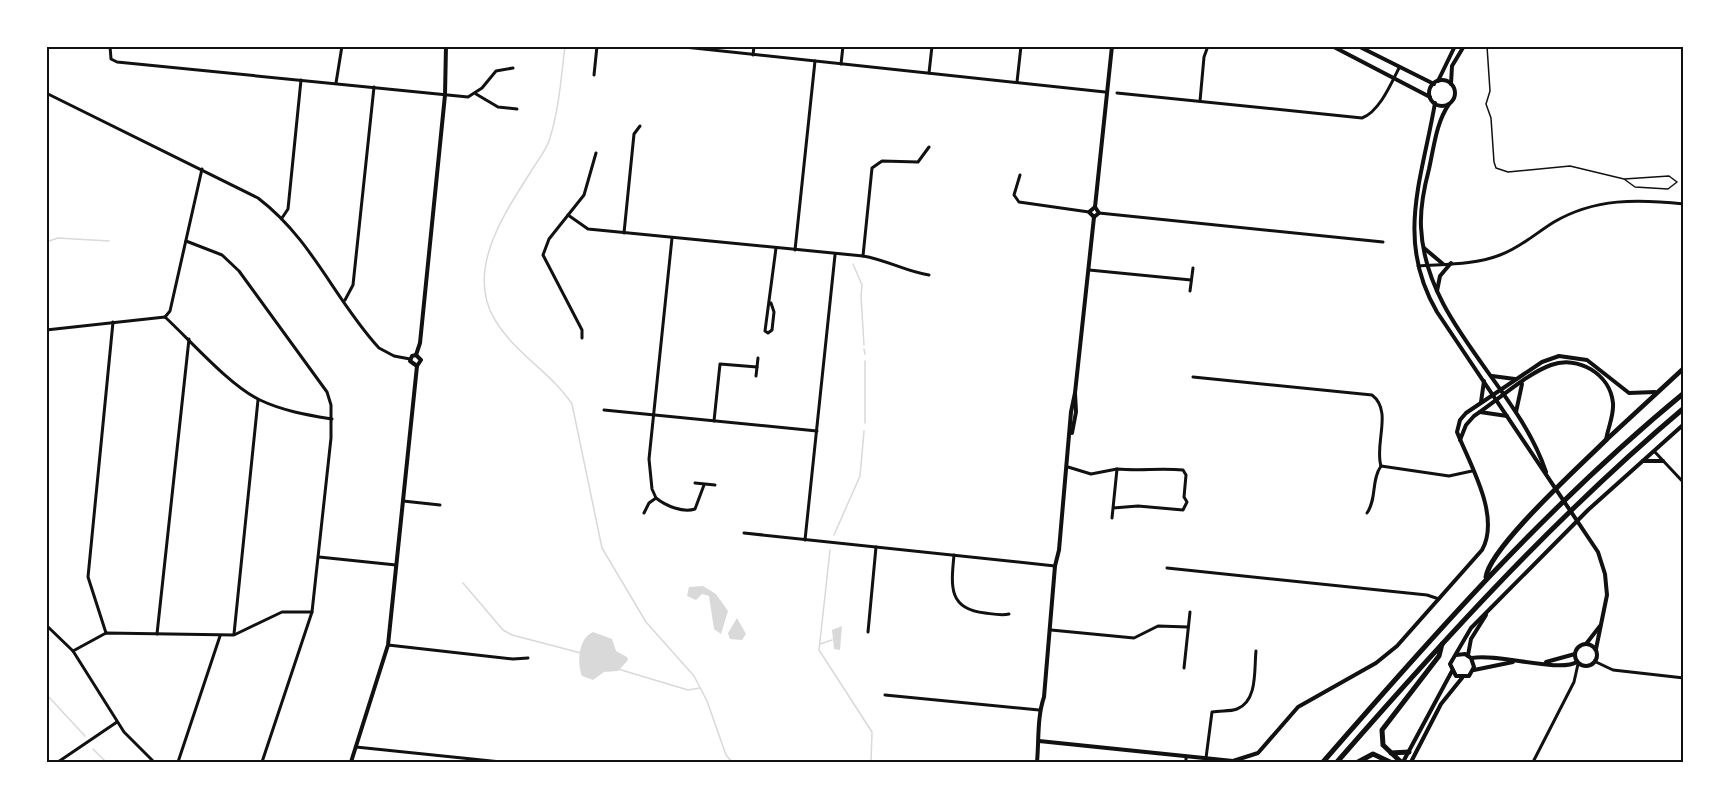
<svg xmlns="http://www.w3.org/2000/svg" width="1730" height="809" font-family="'IBM Plex Sans',sans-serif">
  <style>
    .water { fill: #d9d9d9 }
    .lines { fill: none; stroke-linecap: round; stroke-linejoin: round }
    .stream { stroke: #d9d9d9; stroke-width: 1.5 }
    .service { stroke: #111; stroke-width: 1.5 }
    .minor { stroke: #111; stroke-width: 3 }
    .tertiary { stroke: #111; stroke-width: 4 }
    .secondary { stroke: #111; stroke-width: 4.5 }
    .motorway { stroke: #111; stroke-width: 5 }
    .neatline { fill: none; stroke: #111; stroke-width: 2 }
  </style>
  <rect width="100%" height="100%" fill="#fff"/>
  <g class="water">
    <path d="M703 586 716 594 728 611 721 634 714 629 709 596 702 594 696 600 687 596 689 587Z"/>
    <path d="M737 618 746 634 742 640 730 639 728 633Z"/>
    <path d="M842 626 840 650 834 649 832 630Z"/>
    <path d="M593 632 612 639 616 651 627 657 628 660 618 671 604 672 593 680 582 676C577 662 578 639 593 632Z"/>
  </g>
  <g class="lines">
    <g class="stream">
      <path d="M565 46C561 78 559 111 549 141 545 152 536 163 530 173 504 214 465 271 495 320 515 354 551 372 572 404L602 548 646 622 694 676 707 701 726 755 732 762"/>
      <path d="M46 242 58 238 109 241"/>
      <path d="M853 264 862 285 861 296 864 345"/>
      <path d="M864 349 865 354"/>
      <path d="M865 361V423"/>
      <path d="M834 535 860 476 864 431"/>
      <path d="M830 550 819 650 872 732 871 762"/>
      <path d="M463 583 503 630 512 635 581 653"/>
      <path d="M820 644 832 640"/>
      <path d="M618 669 688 690 700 688"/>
      <path d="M46 694 85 736"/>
      <path d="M93 749 106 762"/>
    </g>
    <path class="service" d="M1487 46 1490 91 1486 104 1491 118 1494 162 1496 168 1508 172 1570 166 1624 179 1669 176 1677 182 1668 189 1635 187 1624 179"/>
    <g class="minor">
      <path d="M110 46 111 59 117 62 468 97 482 88 496 71 513 68"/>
      <path d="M675 46 1105 92"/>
      <path d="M753 55 754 46"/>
      <path d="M841 64 843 46"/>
      <path d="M929 73 932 46"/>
      <path d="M594 75 597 46"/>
      <path d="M1017 82 1021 46"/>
      <path d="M336 83 342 46"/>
      <path d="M46 93 258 198C313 240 334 299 379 348L394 356 410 359"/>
      <path d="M1117 93 1362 118C1379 112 1391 84 1399 68"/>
      <path d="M476 94 498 107 517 109"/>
      <path d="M1200 101 1204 57 1208 46"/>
      <path d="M1020 175 1014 195 1019 202 1089 212"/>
      <path d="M1099 213 1383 242"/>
      <path d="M568 215 588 229 863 256C887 260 907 272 929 275"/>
      <path d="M282 218 288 209 301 80"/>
      <path d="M624 233 634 134 640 126"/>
      <path d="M672 238 649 459 652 489 656 498C666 506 683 513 695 509L704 485"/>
      <path d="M186 241 222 255 239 271 327 392 331 405V438L312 612 262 762"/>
      <path d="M795 250 815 61"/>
      <path d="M863 256 872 168 882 161 918 162 929 147"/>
      <path d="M1418 266C1445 264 1474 265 1500 255 1520 248 1536 233 1554 222 1595 198 1638 199 1684 204"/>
      <path d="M1089 270 1191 280"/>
      <path d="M1190 291 1193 268"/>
      <path d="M345 300 353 285 374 87"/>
      <path d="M771 303 774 312 772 330 768 333 765 331 776 248"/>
      <path d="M165 317 170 311 202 169"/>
      <path d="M46 330 165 317C191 341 230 386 260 400 283 411 308 415 332 419"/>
      <path d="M582 338V330L543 255 549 239 584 195 596 153"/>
      <path d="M756 376 758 358"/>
      <path d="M1193 377 1372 395C1393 411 1374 444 1381 466"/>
      <path d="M604 410 817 431"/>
      <path d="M714 421 720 364 757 367"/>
      <path d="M1654 451 1684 483"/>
      <path d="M1381 466 1449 476 1472 471"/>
      <path d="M1068 467 1091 474 1117 469"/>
      <path d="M695 483 715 485"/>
      <path d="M403 501 440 505"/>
      <path d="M644 513 649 503 656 498"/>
      <path d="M1367 513C1377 499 1371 480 1381 466"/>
      <path d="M1112 518 1117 469C1140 471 1160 468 1183 470L1186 475 1184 497 1187 502 1183 510 1138 506 1113 508"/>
      <path d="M744 533 1055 566"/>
      <path d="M805 540 835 255"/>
      <path d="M954 555C951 586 948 609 985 613 993 614 1002 616 1009 614"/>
      <path d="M319 557 396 565"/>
      <path d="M1167 568 1427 595 1439 599"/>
      <path d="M46 625 73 651 124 732 154 762"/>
      <path d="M1051 630 1134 638 1158 626 1188 627"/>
      <path d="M868 632 876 547"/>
      <path d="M106 633 88 577 113 322"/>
      <path d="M157 634 189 339"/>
      <path d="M234 634 258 400"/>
      <path d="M388 645 513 659 528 658"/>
      <path d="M73 651 106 633 234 635 282 612H312"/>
      <path d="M1596 662 1613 670 1684 678"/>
      <path d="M1184 668 1190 612"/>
      <path d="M885 695 1039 710"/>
      <path d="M356 747 501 762"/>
      <path d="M1206 758 1212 712C1221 710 1229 712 1237 709 1258 701 1254 669 1256 651"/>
      <path d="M58 762 117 722"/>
      <path d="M178 762 220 636"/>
      <path d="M1186 762V756"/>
      <path d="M1533 762 1574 682 1578 664"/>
    </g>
    <g class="tertiary">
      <path d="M1332 46 1430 97"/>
      <path d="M1358 46 1434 84"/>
      <circle cx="1442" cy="93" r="13"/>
      <path d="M1438 81 1455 46"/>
      <path d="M1451 84 1452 66 1464 46"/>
      <path d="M1435 103C1422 179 1395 240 1437 312L1598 552 1605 574 1607 595 1596 649"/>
      <path d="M1449 104C1436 123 1434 147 1429 169 1424 188 1420 207 1421 227 1425 323 1517 385 1546 472"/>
      <path d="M1095 207 1112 46"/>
      <path d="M1094 217 1089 212 1095 207"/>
      <path d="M1094 217 1099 213 1095 207"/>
      <path d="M1424 248 1443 264"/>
      <path d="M1437 291 1440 276 1451 263"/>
      <path d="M416 355 420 343 445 95 446 46"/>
      <path d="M416 355 412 356 410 361 417 366"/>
      <path d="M1492 376 1515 379"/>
      <path d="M1481 402 1484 381"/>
      <path d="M1480 412 1507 416"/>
      <path d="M1516 412 1522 384"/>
      <path d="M1072 433 1076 412 1075 393"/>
      <path d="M1460 440 1466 425 1474 416C1497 401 1526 374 1551 365 1578 355 1610 374 1613 403 1614 416 1608 427 1606 440"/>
      <path d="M1643 461H1663"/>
      <circle cx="1586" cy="655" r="11"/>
      <path d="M1586 644 1600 626"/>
      <path d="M1456 655 1465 654 1471 658 1474 667 1469 676H1456L1450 664 1471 628 1588 510 1684 424"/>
      <path d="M1468 655 1471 639 1486 615"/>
      <path d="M1472 658C1498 653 1559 673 1577 662"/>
      <path d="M1546 662 1575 654"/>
      <path d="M1474 670 1513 662"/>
      <path d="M1039 741 1233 761 1258 753 1298 707 1376 663 1397 646 1482 550C1501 516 1470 465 1457 432L1460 420 1466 413 1542 362 1559 356 1587 360 1629 393 1655 392"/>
      <path d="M351 762 388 645 417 366 421 360 416 355"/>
      <path d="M1037 762C1039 741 1037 717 1044 697L1055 566 1059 550 1071 412 1075 393 1094 217"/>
      <path d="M1403 762 1452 671"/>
      <path d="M1411 762 1441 704 1462 678"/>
    </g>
    <path class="secondary" d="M1606 440 1684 368"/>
    <g class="motorway">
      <path d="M1486 577C1490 547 1580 466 1606 440"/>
      <path d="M1391 753 1409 752"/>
      <path d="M1323 762C1436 632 1550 503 1684 393"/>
      <path d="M1337 762C1446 637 1557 515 1684 408"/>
      <path d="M1358 762 1373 754 1390 762"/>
      <path d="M1401 762 1383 745 1382 730 1439 656 1442 644"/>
    </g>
  </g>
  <rect width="1730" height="809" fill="none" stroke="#ffffff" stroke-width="96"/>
  <rect x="48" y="48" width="1634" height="713" class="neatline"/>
</svg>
